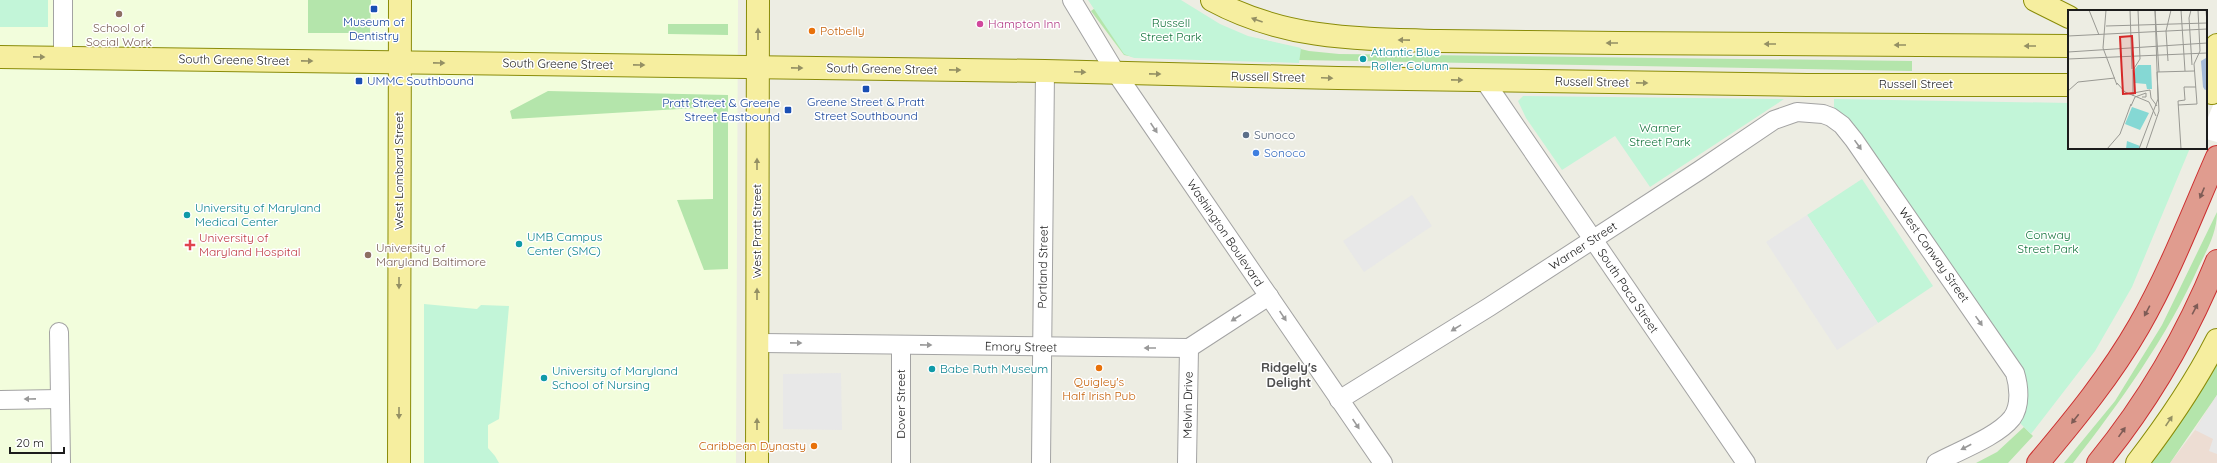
<svg xmlns="http://www.w3.org/2000/svg" width="2217" height="463" font-family="Quicksand,sans-serif">
  <style>
    .commercial { fill: #edddd3 }
    .education { fill: #f2fddc }
    .grass { fill: #b4e5ab }
    .park { fill: #c2f5d8 }
    .parking { fill: #e8e8e8 }
    .pier { fill: #fff }
    .lines { fill: none; stroke-linecap: round; stroke-linejoin: round }
    .minor-casing { stroke: #a3a3a3; stroke-width: 20 }
    .primary-casing { stroke: #8a8c09; stroke-width: 24 }
    .motorway-casing { stroke: #cc2f2f; stroke-width: 24 }
    .minor { stroke: #fff; stroke-width: 18 }
    .primary { stroke: #f6ee9f; stroke-width: 22 }
    .motorway { stroke: #e09c8f; stroke-width: 22 }
    .oneway { fill: #949064 }
    .oneway2 { fill: #999 }
    .oneway3 { fill: #7e5c56 }
    .transit-dot { fill: #1a4fb4; stroke: #fff; stroke-width: 1.5 }
    .education-dot { fill: #8d6e63; stroke: #fff; stroke-width: 1.5 }
    .hotel-dot { fill: #d1479c; stroke: #fff; stroke-width: 1.5 }
    .food-dot { fill: #e8710a; stroke: #fff; stroke-width: 1.5 }
    .culture-dot { fill: #0f9aa8; stroke: #fff; stroke-width: 1.5 }
    .service-dot { fill: #5c6f8a; stroke: #fff; stroke-width: 1.5 }
    .shop-dot { fill: #3f7fe0; stroke: #fff; stroke-width: 1.5 }
    .health-dot { fill: #e0444e; stroke: #fff; stroke-width: 1.5 }
    .labels { text-anchor: middle; stroke-width: 3; stroke-linejoin: round; paint-order: stroke }
    .transit-label { font-size: 12px; fill: #164399; stroke: #fff }
    .park-label { font-size: 12px; fill: #12733b; stroke: #fff }
    .hotel-label { font-size: 12px; fill: #b23c85; stroke: #fff; text-anchor: start }
    .education-label { font-size: 12px; fill: #785e54; stroke: #fff }
    .food-label { font-size: 12px; fill: #c56008; stroke: #fff; text-anchor: start }
    .culture-label { font-size: 12px; fill: #0d838f; stroke: #fff; text-anchor: start }
    .street-label { font-size: 12px; fill: #1c1c1c; stroke: #fff }
    .service-label { font-size: 12px; fill: #4e5e75; stroke: #fff; text-anchor: start }
    .shop-label { font-size: 12px; fill: #366cbe; stroke: #fff; text-anchor: start }
    .health-label { font-size: 12px; fill: #be3a42; stroke: #fff; text-anchor: start }
    .neighbourhood-label { font-size: 13px; font-weight: bold; fill: #4f4f4f; stroke: #fff }
    .inset-road { fill: none; stroke: #999993; stroke-width: 1 }
    .view { fill: #d62828; fill-opacity: 0.15; stroke: #d62828; stroke-width: 2 }
    .inset-edge { fill: none; stroke: #1c1c1c; stroke-width: 2 }
  </style>
  <rect width="100%" height="100%" fill="#edede3"/>
  <path class="commercial" d="M2217 395V463H2170L2195 430Z"/>
  <path class="education" d="M0 0H738L736 463H0Z"/>
  <g class="grass">
    <path d="M308 0H371L370 33H308Z"/>
    <path d="M1106 0 1228 34 1260 39 1309 51 1339 54 1912 61V71L1134 57 1124 55 1091 11Z"/>
    <path d="M668 24H728V35L668 34Z"/>
    <path d="M548 91 728 95V269L704 270 677 200 713 199V107L512 119 510 111Z"/>
    <path d="M2217 212C2217 232 2208 248 2199 266 2167 337 2121 401 2073 463H2064L2115 401 2162 325Z"/>
    <path d="M2217 361V395L2170 463H2151L2202 388Z"/>
    <path d="M2024 427 2033 436 2008 463H1976L1997 452Z"/>
  </g>
  <g class="park">
    <rect x="0" y="0" width="48" height="27"/>
    <path d="M1088 0H1181L1220 24 1248 36 1301 48 1299 63 1134 58 1124 54Z"/>
    <path d="M1523 96 1784 99 1650 187 1615 136 1562 170 1526 118 1518 101Z"/>
    <path d="M1834 99 2069 103V148H2190L2132 287 2095 351 2031 434 2018 421 2025 388 1834 109Z"/>
    <path d="M1862 179 1933 286 1878 323 1807 215Z"/>
    <path d="M424 304 477 309 481 305 509 306 499 419 488 425V448L495 456 499 463H424Z"/>
  </g>
  <g class="parking">
    <path d="M1412 195 1432 226 1364 272 1343 241Z"/>
    <path d="M1807 215 1878 323 1837 350 1766 242Z"/>
    <path d="M841 373 842 430 783 429V374Z"/>
    <path d="M2217 395V454L2209 451 2213 439 2195 430Z"/>
  </g>
  <path class="pier" d="M2217 96V142L2206 139V122Z"/>
  <g class="lines">
    <g class="minor-casing">
      <g id="minor">
        <path d="M1072 0 1116 73 1383 463"/>
        <path d="M63 58V0"/>
        <path d="M1484 80 1746 463"/>
        <path d="M59 332 61 463"/>
        <path d="M757 343 1189 348 1269 296"/>
        <path d="M0 400 60 399"/>
        <path d="M1339 400 1489 307 1700 170 1774 120 1797 112 1823 114 1831 117 1842 125 1854 140 2015 373C2019 386 2021 406 2012 418 1997 437 1958 451 1936 463"/>
        <path d="M901 463V345"/>
        <path d="M1041 463 1045 71"/>
        <path d="M1187 463 1189 348"/>
      </g>
    </g>
    <g class="primary-casing">
      <g id="primary">
        <path d="M1212 0C1286 40 1358 39 1440 41 1499 42 1559 42 1618 43 1768 44 1919 45 2069 46"/>
        <path d="M2035 0 2069 17"/>
        <path d="M0 57 1045 71 1338 78 1807 85H2069"/>
        <path d="M2212 93 2217 45"/>
        <path d="M399 463 400 0"/>
        <path d="M757 463 758 0"/>
        <path d="M2137 463C2167 424 2194 385 2217 340"/>
      </g>
    </g>
    <g class="motorway-casing">
      <g id="motorway">
        <path d="M2038 463C2075 419 2111 375 2139 326 2170 272 2192 214 2217 157"/>
        <path d="M2098 463C2148 402 2187 335 2217 261"/>
      </g>
    </g>
    <use href="#minor" class="minor"/>
    <use href="#primary" class="primary"/>
    <use href="#motorway" class="motorway"/>
  </g>
  <defs><path id="oneway-solid" d="M-6-.8H1V-3.2L6.5 0L1 3.2V.8H-6Z"/></defs>
  <g class="oneway">
    <use href="#oneway-solid" transform="translate(1257 20) rotate(-160)"/>
    <use href="#oneway-solid" transform="translate(758 34) rotate(-90)"/>
    <use href="#oneway-solid" transform="translate(1404 40) rotate(-179)"/>
    <use href="#oneway-solid" transform="translate(1612 43) rotate(-180)"/>
    <use href="#oneway-solid" transform="translate(1770 44) rotate(-180)"/>
    <use href="#oneway-solid" transform="translate(1900 45) rotate(-180)"/>
    <use href="#oneway-solid" transform="translate(2030 46) rotate(-180)"/>
    <use href="#oneway-solid" transform="translate(39 57) rotate(1)"/>
    <use href="#oneway-solid" transform="translate(307 61) rotate(1)"/>
    <use href="#oneway-solid" transform="translate(439 63) rotate(1)"/>
    <use href="#oneway-solid" transform="translate(639 65) rotate(1)"/>
    <use href="#oneway-solid" transform="translate(797 68) rotate(1)"/>
    <use href="#oneway-solid" transform="translate(955 70) rotate(1)"/>
    <use href="#oneway-solid" transform="translate(1080 72) rotate(2)"/>
    <use href="#oneway-solid" transform="translate(1155 74) rotate(1)"/>
    <use href="#oneway-solid" transform="translate(1327 78) rotate(2)"/>
    <use href="#oneway-solid" transform="translate(1457 80) rotate(1)"/>
    <use href="#oneway-solid" transform="translate(1642 83) rotate(1)"/>
    <use href="#oneway-solid" transform="translate(757 164) rotate(-90)"/>
    <use href="#oneway-solid" transform="translate(399 283) rotate(90)"/>
    <use href="#oneway-solid" transform="translate(757 294) rotate(-90)"/>
    <use href="#oneway-solid" transform="translate(399 413) rotate(90)"/>
    <use href="#oneway-solid" transform="translate(2169 421) rotate(-56)"/>
    <use href="#oneway-solid" transform="translate(757 424) rotate(-90)"/>
  </g>
  <g class="oneway2">
    <use href="#oneway-solid" transform="translate(1154 128) rotate(56)"/>
    <use href="#oneway-solid" transform="translate(1858 145) rotate(55)"/>
    <use href="#oneway-solid" transform="translate(1283 316) rotate(56)"/>
    <use href="#oneway-solid" transform="translate(1236 318) rotate(147)"/>
    <use href="#oneway-solid" transform="translate(1979 321) rotate(55)"/>
    <use href="#oneway-solid" transform="translate(1456 328) rotate(148)"/>
    <use href="#oneway-solid" transform="translate(796 343) rotate(1)"/>
    <use href="#oneway-solid" transform="translate(926 345) rotate(1)"/>
    <use href="#oneway-solid" transform="translate(1150 348) rotate(-180)"/>
    <use href="#oneway-solid" transform="translate(30 399) rotate(179)"/>
    <use href="#oneway-solid" transform="translate(1356 424) rotate(56)"/>
    <use href="#oneway-solid" transform="translate(1966 447) rotate(152)"/>
  </g>
  <g class="oneway3">
    <use href="#oneway-solid" transform="translate(2202 193) rotate(113)"/>
    <use href="#oneway-solid" transform="translate(2195 309) rotate(-62)"/>
    <use href="#oneway-solid" transform="translate(2147 311) rotate(118)"/>
    <use href="#oneway-solid" transform="translate(2075 419) rotate(128)"/>
    <use href="#oneway-solid" transform="translate(2122 432) rotate(-55)"/>
  </g>
  <g class="transit-dot">
    <rect x="370" y="5" width="8" height="8" rx="2"/>
    <rect x="355" y="77" width="8" height="8" rx="2"/>
    <rect x="862" y="85" width="8" height="8" rx="2"/>
    <rect x="784" y="106" width="8" height="8" rx="2"/>
  </g>
  <g class="education-dot">
    <circle cx="119" cy="14" r="4"/>
    <circle cx="368" cy="255" r="4"/>
  </g>
  <circle class="hotel-dot" cx="980" cy="24" r="4"/>
  <g class="food-dot">
    <circle cx="812" cy="31" r="4"/>
    <circle cx="1099" cy="368" r="4"/>
    <circle cx="814" cy="446" r="4"/>
  </g>
  <g class="culture-dot">
    <circle cx="1363" cy="59" r="4"/>
    <circle cx="187" cy="215" r="4"/>
    <circle cx="519" cy="244" r="4"/>
    <circle cx="932" cy="369" r="4"/>
    <circle cx="544" cy="378" r="4"/>
  </g>
  <circle class="service-dot" cx="1246" cy="135" r="4"/>
  <circle class="shop-dot" cx="1256" cy="153" r="4"/>
  <path class="health-dot" d="M188 239h4v4h4v4h-4v4h-4v-4h-4v-4h4z"/>
  <g class="labels">
    <g class="transit-label">
      <text x="374" y="26">Museum of<tspan x="374" dy="14">Dentistry</tspan></text>
      <text x="367" y="85" text-anchor="start">UMMC Southbound</text>
      <text x="866" y="106">Greene Street &amp; Pratt<tspan x="866" dy="14">Street Southbound</tspan></text>
      <text x="780" y="107" text-anchor="end">Pratt Street &amp; Greene<tspan x="780" dy="14">Street Eastbound</tspan></text>
    </g>
    <g class="park-label">
      <text x="1171" y="27">Russell<tspan x="1171" dy="14">Street Park</tspan></text>
      <text x="1660" y="132">Warner<tspan x="1660" dy="14">Street Park</tspan></text>
      <text x="2048" y="239">Conway<tspan x="2048" dy="14">Street Park</tspan></text>
    </g>
    <g class="hotel-label">
      <text x="988" y="28">Hampton Inn</text>
    </g>
    <g class="education-label">
      <text x="119" y="32">School of<tspan x="119" dy="14">Social Work</tspan></text>
      <text x="376" y="252" text-anchor="start">University of<tspan x="376" dy="14">Maryland Baltimore</tspan></text>
    </g>
    <g class="food-label">
      <text x="820" y="35">Potbelly</text>
      <text x="1099" y="386" text-anchor="middle">Quigley's<tspan x="1099" dy="14">Half Irish Pub</tspan></text>
      <text x="806" y="450" text-anchor="end">Caribbean Dynasty</text>
    </g>
    <g class="culture-label">
      <text x="1371" y="56">Atlantic Blue<tspan x="1371" dy="14">Roller Column</tspan></text>
      <text x="195" y="212">University of Maryland<tspan x="195" dy="14">Medical Center</tspan></text>
      <text x="527" y="241">UMB Campus<tspan x="527" dy="14">Center (SMC)</tspan></text>
      <text x="940" y="373">Babe Ruth Museum</text>
      <text x="552" y="375">University of Maryland<tspan x="552" dy="14">School of Nursing</tspan></text>
    </g>
    <g class="street-label">
      <text transform="translate(234 60) rotate(1)" y="4">South Greene Street</text>
      <text transform="translate(558 64) rotate(1)" y="4">South Greene Street</text>
      <text transform="translate(882 69) rotate(1)" y="4">South Greene Street</text>
      <text transform="translate(1268 77) rotate(1)" y="4">Russell Street</text>
      <text transform="translate(1592 82) rotate(1)" y="4">Russell Street</text>
      <text x="1916" y="88">Russell Street</text>
      <text transform="translate(399 171) rotate(-90)" y="4">West Lombard Street</text>
      <text transform="translate(757 231) rotate(-90)" y="4">West Pratt Street</text>
      <text transform="translate(1225 233) rotate(56)" y="4">Washington Boulevard</text>
      <text transform="translate(1583 246) rotate(-33)" y="4">Warner Street</text>
      <text transform="translate(1934 255) rotate(55)" y="4">West Conway Street</text>
      <text transform="translate(1043 267) rotate(-89)" y="4">Portland Street</text>
      <text transform="translate(1628 291) rotate(56)" y="4">South Paca Street</text>
      <text transform="translate(1021 347) rotate(1)" y="4">Emory Street</text>
      <text transform="translate(901 404) rotate(-90)" y="4">Dover Street</text>
      <text transform="translate(1188 405) rotate(-89)" y="4">Melvin Drive</text>
    </g>
    <g class="service-label">
      <text x="1254" y="139">Sunoco</text>
    </g>
    <g class="shop-label">
      <text x="1264" y="157">Sonoco</text>
    </g>
    <g class="health-label">
      <text x="199" y="242">University of<tspan x="199" dy="14">Maryland Hospital</tspan></text>
    </g>
    <g class="neighbourhood-label">
      <text x="1289" y="372">Ridgely's<tspan x="1289" dy="15">Delight</tspan></text>
    </g>
  </g>
  <g transform="translate(2068 10)">
    <rect width="139" height="139" fill="#edede3"/>
    <path d="M70 55H83L84 79H79L78 74 67 73V59ZM64 97 81 103 72 120 57 114ZM59 131 72 136 71 139H58Z" fill="#85d8d4"/>
    <path d="M138 48 139 79 137 80 135 77 133 51Z" fill="#a6bbd8"/>
    <path class="inset-road" d="M21 0 31 25M38 0 35 38 49 75M62 0 64 59M87 0 91 62M113 0 117 61M123 0 121 8 124 55M138 0 139 14M38 16 139 13M0 26 139 19M0 42 139 33M0 49 139 43M100 51 98 21 103 0M89 62 126 61M49 73 57 82 81 92 88 106M82 80 83 88 89 96M0 81 10 72 47 68M65 83 82 80M65 86V60L72 49 70 0M110 95 129 94 126 54 132 41 130 0M63 96 67 87 78 83V87H74M39 139 52 124 63 94M71 139 90 89 87 0M78 139 91 101 89 62M113 139 110 91 117 90 116 77H128"/>
    <path class="view" d="M64 26 67 83 55 84 52 27Z"/>
    <rect width="139" height="139" class="inset-edge"/>
  </g>
  <path d="M10 447v6h54v-6" fill="none" stroke="#1c1c1c" stroke-width="2"/>
  <text x="16" y="447" font-size="12" fill="#1c1c1c" stroke="#ffffff" stroke-width="3" paint-order="stroke">20 m</text>
</svg>
